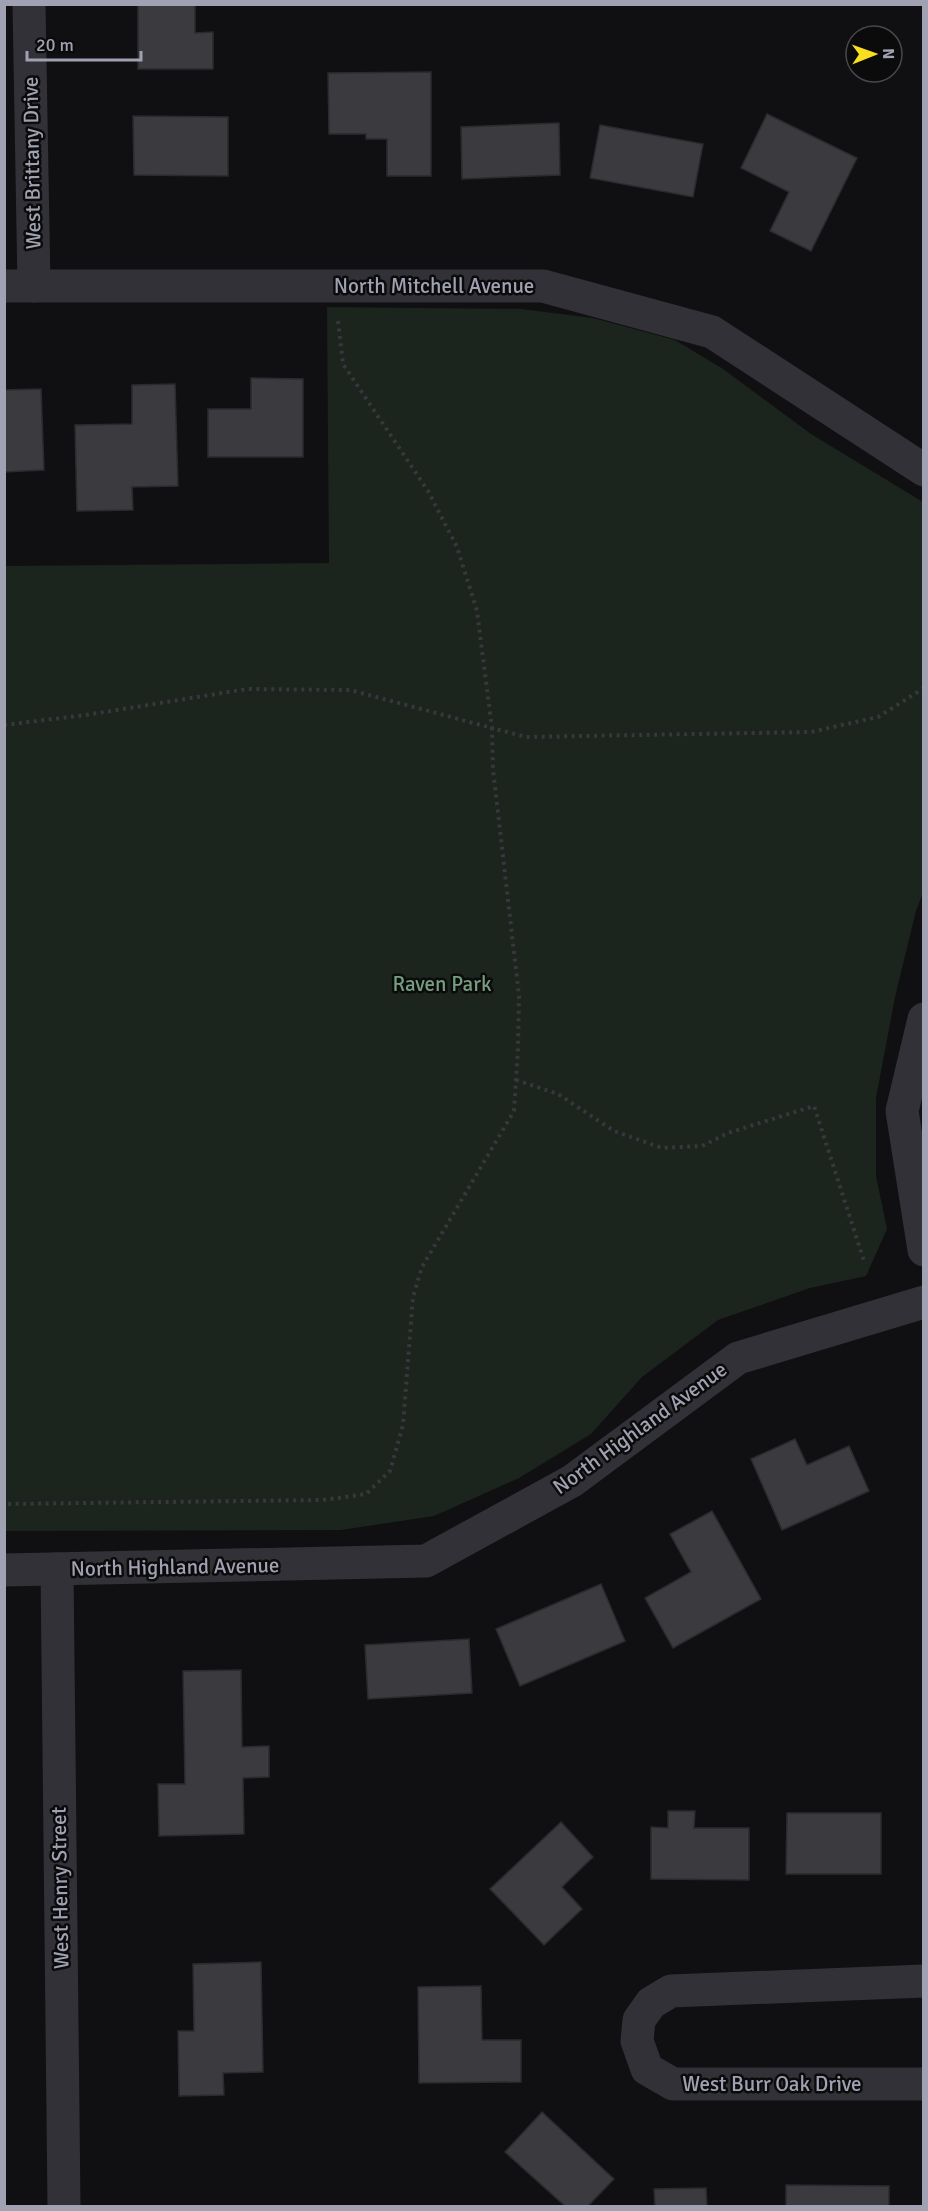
<svg xmlns="http://www.w3.org/2000/svg" width="928" height="2211" font-family="Signika,sans-serif">
  <style>
    .green { fill: #1c241e }
    .building { fill: #3a3a3f; stroke: #2b2a2e; stroke-width: 1.5 }
    .lines { fill: none; stroke-linecap: round; stroke-linejoin: round }
    .path { stroke: #37373e; stroke-width: 4; stroke-dasharray: 3 4.5; stroke-linecap: butt }
    .minor { stroke: #313137; stroke-width: 33 }
    .labels { text-anchor: middle; stroke-width: 5; stroke-linejoin: round; paint-order: stroke }
    .street-label { font-size: 21px; fill: #a0a2b3; stroke: #0b0b0c }
    .park-label { font-size: 21px; fill: #769f82; stroke: #0b0b0c }
  </style>
  <rect width="100%" height="100%" fill="#101012"/>
  <path class="green" d="M327 307 521 309 593 318 675 340 723 369 811 434 923 502 924 890 916 911 895 997 876 1098V1176L887 1229 866 1276 810 1288 718 1320 642 1377 591 1434 519 1478 434 1516 341 1530 5 1531V566L329 563Z"/>
  <g class="building">
    <path d="M138 4H195V33L213 32V69H138Z"/>
    <path d="M431 72V176H387V139H366V134H329L328 73Z"/>
    <path d="M767 114 857 158 811 251 770 231 789 192 741 168Z"/>
    <path d="M133 116 228 117V176L134 175Z"/>
    <path d="M559 123 560 175 462 179 461 127Z"/>
    <path d="M600 125 703 144 693 197 590 178Z"/>
    <path d="M251 378 303 379V457H208V409H251Z"/>
    <path d="M175 384 178 486 132 487 133 510 77 511 75 425 132 424V385Z"/>
    <path d="M41 389 44 470 4 472V390Z"/>
    <path d="M795 1439 807 1465 849 1446 869 1491 782 1530 751 1459Z"/>
    <path d="M712 1511 761 1599 673 1648 645 1598 691 1572 670 1534Z"/>
    <path d="M601 1584 625 1641 520 1686 496 1629Z"/>
    <path d="M469 1639 472 1693 368 1699 365 1645Z"/>
    <path d="M241 1670 242 1747 269 1746V1777L243 1778 244 1834 159 1836 158 1784H185L183 1671Z"/>
    <path d="M668 1811H695L694 1828H749V1880L651 1879V1827L668 1828Z"/>
    <path d="M787 1813H881V1874H786Z"/>
    <path d="M561 1822 593 1857 562 1887 582 1909 544 1945 490 1889Z"/>
    <path d="M261 1962 263 2072 223 2073 224 2095 179 2096 178 2031H194L193 1964Z"/>
    <path d="M481 1986 482 2040H521V2082L419 2083 418 1987Z"/>
    <path d="M542 2112 614 2179 588 2206H565L505 2152Z"/>
    <path d="M786 2185 889 2186V2206H786Z"/>
    <path d="M706 2188 707 2206H655L654 2189Z"/>
  </g>
  <g class="lines">
    <g class="path">
      <path d="M338 321 343 364 428 491 457 547 477 611 492 728 526 737 811 732 878 717 924 688"/>
      <path d="M4 725 86 715 247 689 350 690 492 728 493 769 519 996 518 1047 514 1111 422 1267 413 1297 403 1425 390 1471 366 1494 323 1500 4 1504"/>
      <path d="M516 1080 558 1094 614 1131 662 1148 702 1146 728 1133 814 1106 865 1264"/>
    </g>
    <g class="minor">
      <path d="M29 4 34 286"/>
      <path d="M4 286H543L712 332 924 470"/>
      <path d="M924 1019 902 1111 924 1250"/>
      <path d="M57 1569 64 2206"/>
      <path d="M4 1570 426 1561 572 1481 738 1358 924 1302"/>
      <path d="M924 1981 671 1991 651 2003 639 2020 637 2041 647 2069 673 2084H924"/>
    </g>
  </g>
  <g class="labels">
    <g class="street-label">
      <text transform="translate(32 163) rotate(-91)" y="7">West Brittany Drive</text>
      <text x="434" y="293">North Mitchell Avenue</text>
      <text transform="translate(640 1428) rotate(-36)" y="7">North Highland Avenue</text>
      <text transform="translate(175 1567) rotate(-1)" y="7">North Highland Avenue</text>
      <text transform="translate(60 1888) rotate(-91)" y="7">West Henry Street</text>
      <text x="772" y="2091">West Burr Oak Drive</text>
    </g>
    <g class="park-label">
      <text x="442" y="991">Raven Park</text>
    </g>
  </g>
  <rect width="928" height="2211" fill="none" stroke="#a0a2b3" stroke-width="12"/>
  <g transform="translate(874 54) rotate(89)"><circle r="28" fill="#0b0b0c" stroke="#47474f" stroke-width="1.5"/>
  <path d="M0-4.5L10 22L0 15L-10 22Z" fill="#fadf20"/>
  <text y="-9" font-size="16" font-weight="bold" text-anchor="middle" fill="#a0a2b3">N</text>
  </g>
  <path d="M27 51v9h114v-9" fill="none" stroke="#a0a2b3" stroke-width="3"/>
  <text x="36" y="51" font-size="18" fill="#a0a2b3" stroke="#0b0b0c" stroke-width="4.5" paint-order="stroke">20 m</text>
</svg>
